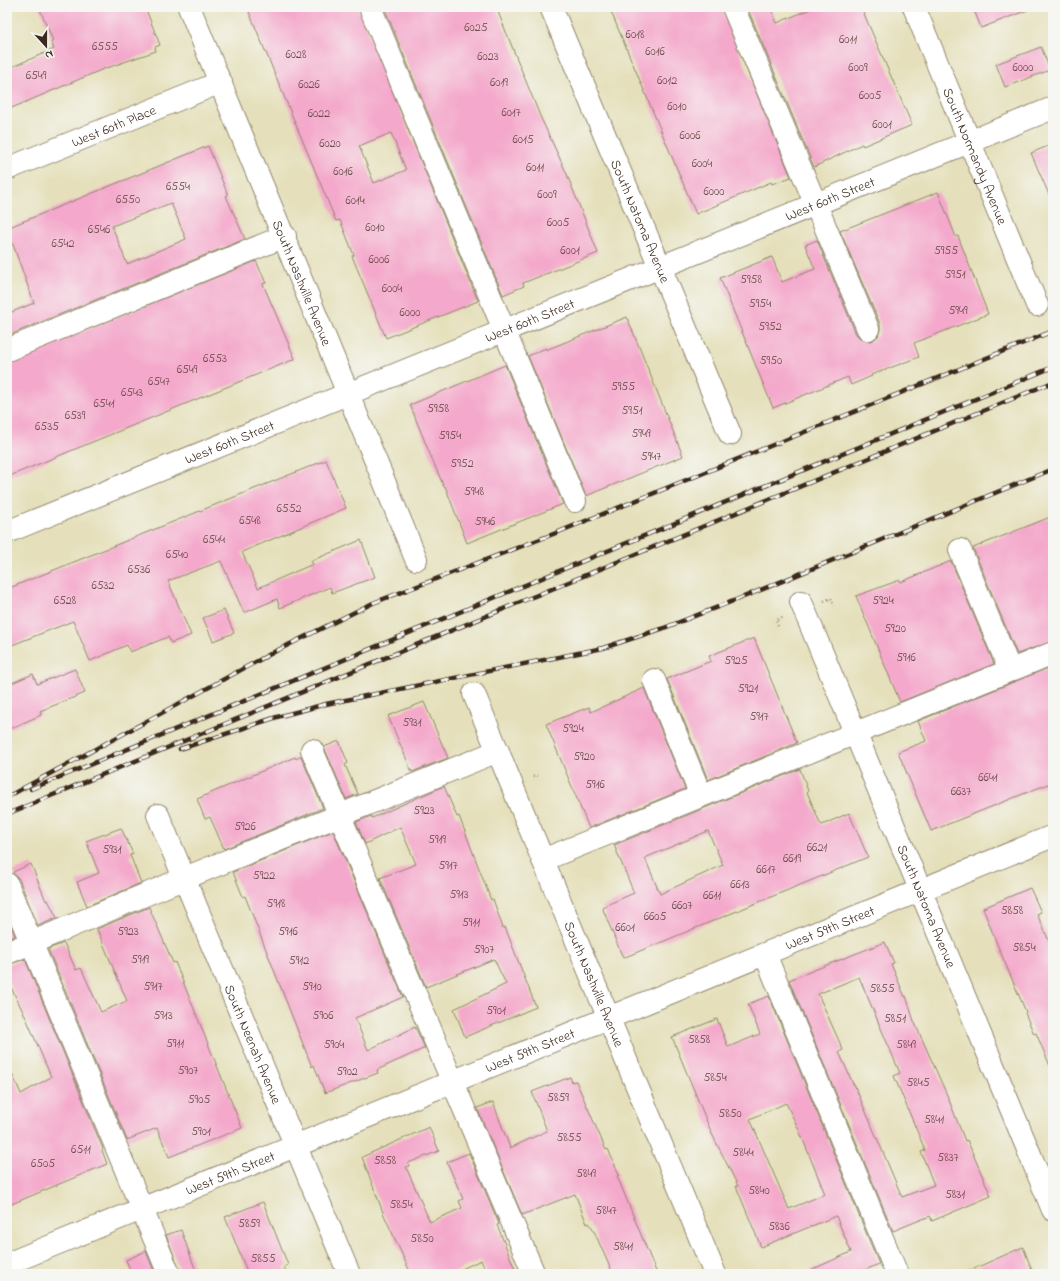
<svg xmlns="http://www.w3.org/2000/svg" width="1060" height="1281" font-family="'Indie Flower',sans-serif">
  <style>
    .building { fill: #f4a8cb; fill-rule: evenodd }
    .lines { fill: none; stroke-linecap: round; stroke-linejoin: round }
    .minor-casing { stroke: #90856c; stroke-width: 24 }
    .path { stroke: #90856c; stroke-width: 2.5; stroke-dasharray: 1 3; stroke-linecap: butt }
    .minor { stroke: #fff; stroke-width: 22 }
    .rail-casing { stroke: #3b2a1e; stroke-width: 4.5 }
    .rail { stroke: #f6f6f2; stroke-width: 3; stroke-dasharray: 9; stroke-linecap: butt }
    .labels { text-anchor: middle; stroke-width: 3; stroke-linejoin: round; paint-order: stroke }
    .number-label { font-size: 12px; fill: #694a49 }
    .street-label { font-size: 14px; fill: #3b2a1e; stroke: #f6f6f2 }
  </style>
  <rect width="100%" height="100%" fill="#f6f6f2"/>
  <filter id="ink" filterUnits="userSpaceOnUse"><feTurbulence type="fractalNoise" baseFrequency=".025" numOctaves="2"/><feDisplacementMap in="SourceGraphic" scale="8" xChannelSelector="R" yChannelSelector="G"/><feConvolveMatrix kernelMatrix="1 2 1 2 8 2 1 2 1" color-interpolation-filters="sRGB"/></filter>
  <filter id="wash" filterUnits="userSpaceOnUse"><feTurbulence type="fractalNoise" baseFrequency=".012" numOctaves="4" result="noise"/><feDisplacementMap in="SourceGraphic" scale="16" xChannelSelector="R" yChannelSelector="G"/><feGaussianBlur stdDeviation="0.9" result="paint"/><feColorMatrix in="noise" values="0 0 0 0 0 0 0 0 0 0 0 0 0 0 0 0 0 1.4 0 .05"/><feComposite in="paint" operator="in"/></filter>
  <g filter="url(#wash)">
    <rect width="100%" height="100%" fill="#e5e0bb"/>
    <g id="blocks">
      <g class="building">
        <path d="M39 7H145L160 45 155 47 156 51 101 70 7 110V69L54 49 51 42 53 41Z"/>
        <path d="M247 7H358L478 301 386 338 352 256 354 255 340 220 336 221ZM391 133 406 170 374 183 359 146Z"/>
        <path d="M384 7H496L540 116 566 172 598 253 523 283 524 286 503 295Z"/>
        <path d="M609 7H721L791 177 772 184 771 182 696 214Z"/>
        <path d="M747 7H770L777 23 815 7H861L912 125 863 146 862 144 814 167Z"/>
        <path d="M973 7H1032L1033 8 981 28Z"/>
        <path d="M1041 47 1050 70 1005 87 996 64Z"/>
        <path d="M1053 144V204L1031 153Z"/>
        <path d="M208 146 228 195 226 196 245 239 7 336V314L34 303 7 228ZM171 203 186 239 127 264 112 226Z"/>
        <path d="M938 192 956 237 958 236 988 314 914 343 919 357 871 375 872 376 851 385 848 377 773 408 720 278 772 257 782 282 815 269 805 245 817 240 856 334 861 339 867 341H872L878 336 880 330V324L840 231Z"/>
        <path d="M256 261 266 283 263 284 295 359 7 477V362Z"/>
        <path d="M627 317 683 456 586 496 528 356 546 348V350Z"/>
        <path d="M505 365 563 504 467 543 445 486 444 487 432 459 410 405Z"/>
        <path d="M326 460 346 508 242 552 258 588 313 564 311 561 361 540 375 577 332 593 330 587 280 608 277 599 244 613 221 561 168 581 191 635 171 643 168 637 130 652 127 645 90 661 73 621 7 647V589Z"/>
        <path d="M1053 516V641L1017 654 973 548Z"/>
        <path d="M951 561 994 664 900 702 856 596 900 580 901 582Z"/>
        <path d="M224 610 234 633 213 641 203 618Z"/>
        <path d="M754 638 797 743 708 780 667 679 711 661 709 656Z"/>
        <path d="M1053 666V782L931 831 898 752 926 741 918 721Z"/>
        <path d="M75 669 85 693 40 711 41 715 7 730V685L33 674 37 684Z"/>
        <path d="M644 688 685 789 589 828 546 724 589 707 591 712Z"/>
        <path d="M424 702 448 758 412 772 388 716Z"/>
        <path d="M339 741 348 763 345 765 358 794 346 799 324 747Z"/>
        <path d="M301 756 323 808 224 849 210 817 205 819 197 799 295 757 296 759Z"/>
        <path d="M800 769 808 791 807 792 820 823 822 825 849 813 868 857 623 958 602 907 634 893 614 845ZM708 831 723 865 660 894 645 858Z"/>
        <path d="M444 786 457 817 459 816 491 900 493 899 503 928 505 927 536 1007 465 1037 454 1009 506 984 494 959 426 987 380 878 416 864 400 827 365 844 356 822 371 816 372 818Z"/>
        <path d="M121 828 133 854 130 855 141 883 87 906 77 882 99 873 86 841Z"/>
        <path d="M333 831 403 997 355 1018 368 1050 415 1027 425 1048 377 1070 378 1073 325 1093 314 1065 312 1067 245 896 243 897 233 872Z"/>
        <path d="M31 864 46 901 48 900 57 918 38 926 19 879 13 872Z"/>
        <path d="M1030 888 1041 912 1037 914 1053 950V1073L1036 1033 1034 1034 1025 1013 1026 1012 997 944 983 908Z"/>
        <path d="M149 907 173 963 175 962 242 1128 169 1157 157 1128 127 1140 48 949 64 943 76 970 81 968 101 1012 127 1001 97 929Z"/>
        <path d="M8 918 15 936 7 939V919Z"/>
        <path d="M885 942 894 963 891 964 905 997 906 996 914 1021 947 1095 965 1141 967 1140 991 1196 932 1221 930 1216 893 1231 789 980ZM859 977 900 1073 894 1076 925 1150 921 1152 934 1185 902 1197 854 1084H853L839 1052 843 1050 818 994Z"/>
        <path d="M25 959 103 1149 102 1150 107 1164 7 1206V1062L21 1094 51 1077 27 1020 7 979V965Z"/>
        <path d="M769 996 879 1264 856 1274H802L851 1252 836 1216 761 1247 736 1186H738L712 1134 672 1037 717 1019 728 1047 760 1034 748 1004ZM786 1103 799 1130 825 1194 789 1209 750 1119Z"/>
        <path d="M570 1077 572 1082 576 1081 606 1150 608 1149 619 1175 617 1176 657 1274H613L593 1229 589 1223 587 1224 575 1194 522 1215 477 1108 493 1102 510 1148 547 1131 532 1092Z"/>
        <path d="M429 1127 439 1151 408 1163 409 1166 406 1167 430 1222 462 1208 459 1201 463 1199 447 1162 469 1153 499 1224 497 1225 517 1274H487L481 1260 451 1274H411L384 1215 362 1157Z"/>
        <path d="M263 1202 288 1265 284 1267 287 1274H248L225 1217Z"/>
        <path d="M181 1230 197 1274H181L166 1235Z"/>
        <path d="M1023 1247 1032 1270 1023 1274H962Z"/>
        <path d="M146 1251 155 1274H132L126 1260Z"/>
      </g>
    </g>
  </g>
  <g filter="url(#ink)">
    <use href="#blocks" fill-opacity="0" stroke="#90856c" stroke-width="1"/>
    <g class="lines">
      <g class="minor-casing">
        <g id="minor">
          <path id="s1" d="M189 7 416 559"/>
          <path d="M370 7 575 501"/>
          <path id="s2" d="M551 7 730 434"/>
          <path d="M733 7 868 329"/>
          <path id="s3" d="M914 7 1037 305"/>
          <path id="s4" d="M7 169 221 82"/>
          <path d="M7 350 285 236"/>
          <path id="s5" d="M7 532 1053 108"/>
          <path d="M960 550 1010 670"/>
          <path id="s6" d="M801 602 1053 1210"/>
          <path d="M654 680 701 796"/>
          <path id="s7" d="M474 694 715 1274"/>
          <path d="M312 750 534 1274"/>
          <path id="s8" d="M158 815 349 1274"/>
          <path d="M543 860 1053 653"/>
          <path d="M7 884 169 1274"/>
          <path d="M7 953 185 878 498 751"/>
          <path d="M765 954 897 1274"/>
          <path id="s9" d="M7 1264 1053 836"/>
        </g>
      </g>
      <g class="path">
        <path d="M824 601 831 598 834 606"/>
        <path d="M778 626 776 620 784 617"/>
        <path d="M533 777 540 775"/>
      </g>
      <use href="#minor" class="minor"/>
      <g class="rail-casing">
        <g id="rail">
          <path d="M180 749 277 717 326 704 603 648 664 628 746 596 1053 469"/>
          <path d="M31 789 1053 367"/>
          <path d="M7 797 274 652 373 603 556 533 1053 331"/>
          <path d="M7 814 1053 382"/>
        </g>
      </g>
      <use href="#rail" class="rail"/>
    </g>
  </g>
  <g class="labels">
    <g class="number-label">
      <text x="476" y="31">6025</text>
      <text x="635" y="38">6018</text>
      <text x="848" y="43">6011</text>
      <text x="105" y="50">6555</text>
      <text x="655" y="55">6016</text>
      <text x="296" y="58">6028</text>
      <text x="488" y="60">6023</text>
      <text x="858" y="71">6009</text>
      <text x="1023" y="71">6000</text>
      <text x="36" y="79">6549</text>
      <text x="667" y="84">6012</text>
      <text x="499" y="86">6019</text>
      <text x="309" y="88">6026</text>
      <text x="870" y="99">6005</text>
      <text x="677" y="110">6010</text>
      <text x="511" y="116">6017</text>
      <text x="319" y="117">6022</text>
      <text x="882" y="128">6001</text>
      <text x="690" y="139">6006</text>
      <text x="523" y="143">6015</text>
      <text x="330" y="147">6020</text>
      <text x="702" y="167">6004</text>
      <text x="535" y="171">6011</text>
      <text x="343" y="175">6016</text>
      <text x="178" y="190">6554</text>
      <text x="714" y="195">6000</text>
      <text x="547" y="198">6009</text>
      <text x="128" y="203">6550</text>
      <text x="355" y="204">6014</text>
      <text x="558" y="226">6005</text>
      <text x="375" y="231">6010</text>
      <text x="99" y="233">6546</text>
      <text x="63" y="247">6542</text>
      <text x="570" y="254">6001</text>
      <text x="946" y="254">5955</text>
      <text x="379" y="263">6006</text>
      <text x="955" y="278">5951</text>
      <text x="751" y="283">5958</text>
      <text x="392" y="292">6004</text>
      <text x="760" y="307">5954</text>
      <text x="958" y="314">5949</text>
      <text x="410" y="316">6000</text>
      <text x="770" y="330">5952</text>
      <text x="215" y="362">6553</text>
      <text x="771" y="364">5950</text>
      <text x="187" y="373">6549</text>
      <text x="159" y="385">6547</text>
      <text x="623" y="390">5955</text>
      <text x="132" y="396">6543</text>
      <text x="104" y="407">6541</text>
      <text x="438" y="412">5958</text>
      <text x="632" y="414">5951</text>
      <text x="75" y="419">6539</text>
      <text x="47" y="430">6535</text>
      <text x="641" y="437">5949</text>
      <text x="450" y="439">5954</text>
      <text x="651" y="460">5947</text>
      <text x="462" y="467">5952</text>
      <text x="474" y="495">5948</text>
      <text x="289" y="512">6552</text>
      <text x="250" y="524">6548</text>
      <text x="485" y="525">5946</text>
      <text x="214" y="543">6544</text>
      <text x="177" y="558">6540</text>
      <text x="139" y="573">6536</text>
      <text x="103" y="589">6532</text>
      <text x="65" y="604">6528</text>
      <text x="883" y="604">5924</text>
      <text x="895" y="632">5920</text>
      <text x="906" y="661">5916</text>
      <text x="736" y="664">5925</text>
      <text x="748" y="692">5921</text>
      <text x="759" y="720">5917</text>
      <text x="412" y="726">5931</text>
      <text x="573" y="732">5924</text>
      <text x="584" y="760">5920</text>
      <text x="988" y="781">6641</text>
      <text x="595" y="788">5916</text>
      <text x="961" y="795">6637</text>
      <text x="424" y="814">5923</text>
      <text x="245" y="830">5926</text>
      <text x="437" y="843">5919</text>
      <text x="817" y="851">6621</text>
      <text x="112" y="853">5931</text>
      <text x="792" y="862">6619</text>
      <text x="448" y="869">5917</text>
      <text x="766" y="873">6617</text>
      <text x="264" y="879">5922</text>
      <text x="740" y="888">6613</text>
      <text x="459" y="898">5913</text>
      <text x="712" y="899">6611</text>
      <text x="276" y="907">5918</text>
      <text x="682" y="909">6607</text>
      <text x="1012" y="914">5858</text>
      <text x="655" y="920">6605</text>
      <text x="471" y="926">5911</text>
      <text x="625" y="931">6601</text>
      <text x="128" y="935">5923</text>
      <text x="288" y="935">5916</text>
      <text x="1024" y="951">5854</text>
      <text x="484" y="953">5907</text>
      <text x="140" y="963">5919</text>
      <text x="299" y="964">5912</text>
      <text x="153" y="990">5917</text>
      <text x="312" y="990">5910</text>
      <text x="882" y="992">5855</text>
      <text x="496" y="1014">5901</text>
      <text x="163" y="1019">5913</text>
      <text x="323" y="1019">5906</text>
      <text x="895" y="1022">5851</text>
      <text x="699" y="1043">5858</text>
      <text x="175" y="1047">5911</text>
      <text x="334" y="1048">5904</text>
      <text x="906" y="1048">5849</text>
      <text x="188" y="1074">5907</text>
      <text x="347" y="1075">5902</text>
      <text x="715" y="1081">5854</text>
      <text x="918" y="1086">5845</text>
      <text x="558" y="1101">5859</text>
      <text x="199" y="1103">5905</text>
      <text x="730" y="1117">5850</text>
      <text x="934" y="1123">5841</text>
      <text x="201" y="1135">5901</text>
      <text x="569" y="1141">5855</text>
      <text x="81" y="1153">6511</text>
      <text x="743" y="1156">5844</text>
      <text x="948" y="1161">5837</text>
      <text x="385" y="1164">5858</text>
      <text x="43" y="1167">6505</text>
      <text x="586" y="1177">5849</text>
      <text x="759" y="1194">5840</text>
      <text x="955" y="1198">5831</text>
      <text x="401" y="1208">5854</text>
      <text x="606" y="1214">5847</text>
      <text x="249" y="1227">5859</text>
      <text x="779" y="1230">5836</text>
      <text x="422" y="1242">5850</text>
      <text x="623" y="1250">5841</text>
      <text x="263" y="1262">5855</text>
    </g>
    <g class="street-label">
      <text dy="5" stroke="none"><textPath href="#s4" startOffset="115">West 60th Place</textPath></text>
      <text dy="5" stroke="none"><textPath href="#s3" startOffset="161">South Normandy Avenue</textPath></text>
      <text dy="5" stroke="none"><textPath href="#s5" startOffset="888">West 60th Street</textPath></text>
      <text dy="5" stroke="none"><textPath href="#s2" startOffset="232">South Natoma Avenue</textPath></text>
      <text dy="5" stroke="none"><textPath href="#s1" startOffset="298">South Nashville Avenue</textPath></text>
      <text dy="5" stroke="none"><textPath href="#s5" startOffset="564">West 60th Street</textPath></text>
      <text dy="5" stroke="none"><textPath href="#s5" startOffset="240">West 60th Street</textPath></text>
      <text dy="5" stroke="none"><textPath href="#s6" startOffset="329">South Natoma Avenue</textPath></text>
      <text dy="5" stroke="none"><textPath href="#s9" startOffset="889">West 59th Street</textPath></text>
      <text dy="5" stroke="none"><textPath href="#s7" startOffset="314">South Nashville Avenue</textPath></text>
      <text dy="5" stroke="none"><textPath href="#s8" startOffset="248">South Neenah Avenue</textPath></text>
      <text dy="5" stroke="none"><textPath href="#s9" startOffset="565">West 59th Street</textPath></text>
      <text dy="5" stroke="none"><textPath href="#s9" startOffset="241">West 59th Street</textPath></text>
    </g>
  </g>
  <rect width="1060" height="1281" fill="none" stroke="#f6f6f2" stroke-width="24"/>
  <g transform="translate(46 46) rotate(159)" stroke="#f6f6f2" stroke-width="3" paint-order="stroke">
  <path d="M0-3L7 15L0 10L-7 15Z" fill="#3b2a1e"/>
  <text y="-6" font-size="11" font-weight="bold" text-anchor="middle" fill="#3b2a1e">N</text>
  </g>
</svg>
